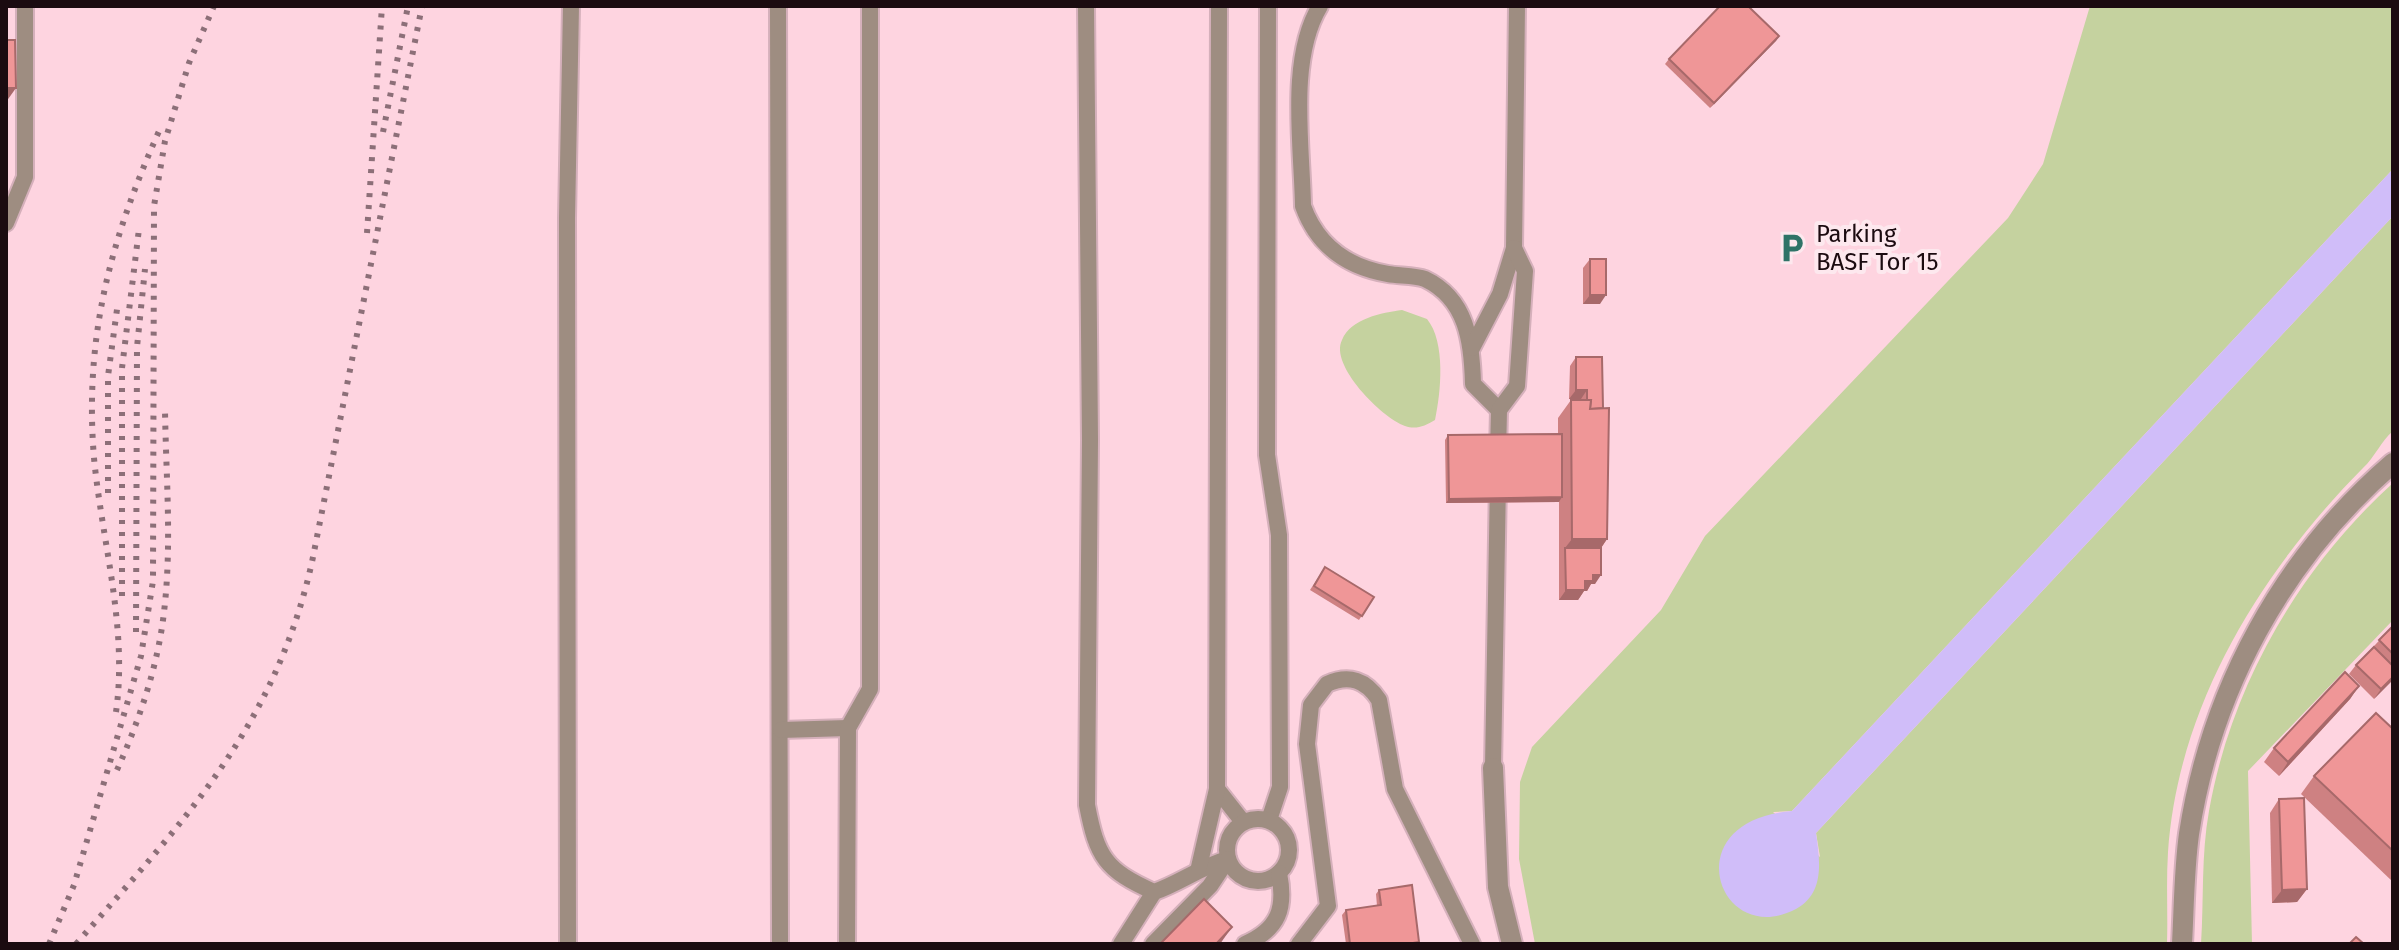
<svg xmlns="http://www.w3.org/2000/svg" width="2399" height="950" font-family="'Fira Sans',sans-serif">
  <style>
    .green { fill: #c5d29f }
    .water { fill: #d0bdf9 }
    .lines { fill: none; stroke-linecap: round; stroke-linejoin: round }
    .minor-casing { stroke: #d5b0bb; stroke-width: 20 }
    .tertiary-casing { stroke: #d5b0bb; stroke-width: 24 }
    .minor { stroke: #9e8d81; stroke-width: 16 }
    .tertiary { stroke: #9e8d81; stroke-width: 20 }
    .rail { stroke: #8c6f78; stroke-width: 6; stroke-dasharray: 4 8; stroke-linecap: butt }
    .wall { fill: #ce8182 }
    .shaded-wall { fill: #a7696a }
    .building { fill: #ef9697; stroke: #a7696a; stroke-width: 2 }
    .labels { text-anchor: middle; stroke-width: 8; stroke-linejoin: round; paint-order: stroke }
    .poi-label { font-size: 24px; fill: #1b0b10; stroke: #fde8ee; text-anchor: start }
  </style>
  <rect width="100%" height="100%" fill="#fed4e0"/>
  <g class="green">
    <path d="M2090 6H2393V169L1792 811 1773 812 1820 857 1816 833 2393 216V431C2381 441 2375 457 2363 468 2261 571 2178 705 2168 852 2166 883 2168 914 2167 944H1535L1519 859 1520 782 1532 747 1661 610 1705 536 2008 218 2043 164Z"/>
    <path d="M1402 310 1427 319C1446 342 1441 393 1435 420 1425 426 1416 430 1405 426 1382 418 1329 365 1342 340 1351 318 1382 313 1402 310Z"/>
    <path d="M2393 483V620L2248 771 2252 944H2201C2204 900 2201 855 2209 811 2231 686 2299 568 2393 483Z"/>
  </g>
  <path class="water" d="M2393 169V216L1816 833C1820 861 1825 893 1796 909 1718 950 1673 820 1792 811Z"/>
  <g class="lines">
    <g class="minor-casing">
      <g id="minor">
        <path d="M778 6 780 944"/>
        <path d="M1086 6 1090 440 1087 805C1097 857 1105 870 1154 892 1180 883 1200 867 1228 859"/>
        <path d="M1268 6 1267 455 1279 535 1280 787 1269 820"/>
        <path d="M1320 6C1288 59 1302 145 1303 206 1317 245 1347 267 1388 274 1400 276 1415 275 1425 279 1467 299 1472 342 1473 384L1499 410"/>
        <path d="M6 223 25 177V6"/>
        <path d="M1472 348 1500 294 1514 248 1517 6"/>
        <path d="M1498 454 1499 410 1517 386 1525 271 1514 248"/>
        <path d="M781 730 848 728"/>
        <path d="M1493 768 1498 481"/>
        <path d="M1217 789 1243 822"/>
        <circle cx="1258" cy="850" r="31"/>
        <path d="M1199 867 1217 789 1219 6"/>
        <path d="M568 944 567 218 571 6"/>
        <path d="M847 944 848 728 870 689V6"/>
        <path d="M1121 944 1154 892"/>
        <path d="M1153 944 1210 886 1228 859"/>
        <path d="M1245 944C1279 929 1286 908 1279 873"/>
        <path d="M1299 944 1328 906 1307 744 1311 705 1327 684C1349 674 1366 680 1379 700L1395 789 1472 944"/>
      </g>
    </g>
    <g class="tertiary-casing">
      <g id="tertiary">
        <path d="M1493 768 1498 887 1512 944"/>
        <path d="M2182 944C2184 908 2184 870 2189 834 2211 690 2282 559 2393 463"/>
      </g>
    </g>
    <use href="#minor" class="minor"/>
    <use href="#tertiary" class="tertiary"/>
    <g class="rail">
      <path d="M383 132 408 6"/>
      <path d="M367 233 382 6"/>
      <path d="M108 493V376L118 302"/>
      <path d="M122 596V368L139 229"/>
      <path d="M136 632 137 347 145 269"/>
      <path d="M116 712C128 628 102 542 94 458 84 336 111 238 160 129"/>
      <path d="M117 770C139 721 158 666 164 612 172 545 166 477 165 410"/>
      <path d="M49 944 74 885 141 656 153 581 154 206 165 141 189 63 214 6"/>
      <path d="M76 944C183 822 275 727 312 562L422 6"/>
    </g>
  </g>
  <g class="wall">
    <path d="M1779 36 1710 108 1665 64 1669 59Z"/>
    <path d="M1590 259 1600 304H1583V268Z"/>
    <path d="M1576 357 1603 408 1607 539 1601 548 1595 584H1591L1587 591H1584L1578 600H1559V502L1446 503 1445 440 1448 435 1558 434V418L1571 400H1581L1569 399 1570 366Z"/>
    <path d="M1325 567 1374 597 1359 620 1310 590Z"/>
    <path d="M2393 626V679L2374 699 2349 674 2356 665Z"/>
    <path d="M2359 686 2350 699 2279 776 2264 762 2274 748Z"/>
    <path d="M2393 729V882L2301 794 2314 776Z"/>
    <path d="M2279 799 2307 889 2297 902 2272 903 2270 813Z"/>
    <path d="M1379 890 1418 944H1346L1342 915 1346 910 1377 906 1376 894Z"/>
  </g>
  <g class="shaded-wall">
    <path d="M1779 36 1776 41 1710 108 1714 103Z"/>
    <path d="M6 88H16L6 102Z"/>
    <path d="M1590 295H1606L1600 304H1583Z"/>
    <path d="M1576 390H1587L1581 399H1569Z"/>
    <path d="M1562 497 1559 502 1446 503 1449 499Z"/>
    <path d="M1572 539H1607L1595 557 1565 548Z"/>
    <path d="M1593 575H1601L1595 584H1591L1587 591H1584L1578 600H1559L1566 590 1585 581Z"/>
    <path d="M2393 677 2392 681 2374 699 2381 689Z"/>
    <path d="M2359 686 2350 699 2279 776 2288 762Z"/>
    <path d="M2307 889 2297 902 2272 903 2282 890Z"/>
    <path d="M1232 927 1220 944H1216Z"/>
  </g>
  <g class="building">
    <path d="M1720 6H1748L1779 36 1714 103 1669 59Z"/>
    <path d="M6 40H15L16 88H6Z"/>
    <rect x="1590" y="259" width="16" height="36"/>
    <path d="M1576 357H1602L1603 408 1590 409 1591 400H1587V390H1576Z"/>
    <path d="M1571 400H1591L1590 409 1609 408 1607 539H1572Z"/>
    <path d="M1562 434V497L1449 499 1448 435Z"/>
    <path d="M1565 548H1601V575H1593V581H1585V590H1566Z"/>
    <path d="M1325 567 1374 597 1362 616 1314 586Z"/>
    <path d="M2393 626V654L2379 640Z"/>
    <path d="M2374 647 2393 666V677L2381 689 2356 665Z"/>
    <path d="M2345 672 2359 686 2288 762 2274 748Z"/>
    <path d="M2376 713 2393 729V851L2314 776Z"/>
    <path d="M2304 798 2307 889 2282 890 2279 799Z"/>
    <path d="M1412 885 1419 942 1407 944H1350L1346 910 1381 905 1379 890Z"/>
    <path d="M1204 899 1232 927 1216 944H1160Z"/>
    <path d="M2356 937 2364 944H2349Z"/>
  </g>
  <defs>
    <g id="parking-bare" transform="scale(2.4)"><path d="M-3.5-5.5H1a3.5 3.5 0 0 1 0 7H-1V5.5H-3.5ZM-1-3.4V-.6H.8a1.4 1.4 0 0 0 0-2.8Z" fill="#2f7367" stroke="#fde8ee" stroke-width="2.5" paint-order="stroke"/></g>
  </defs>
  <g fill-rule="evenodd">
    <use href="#parking-bare" x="1792" y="248"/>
  </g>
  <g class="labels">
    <g class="poi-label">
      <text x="1816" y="242">Parking<tspan x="1816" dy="28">BASF Tor 15</tspan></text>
    </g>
  </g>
  <rect width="2399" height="950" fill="none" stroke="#1b0b10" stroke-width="16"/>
</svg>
